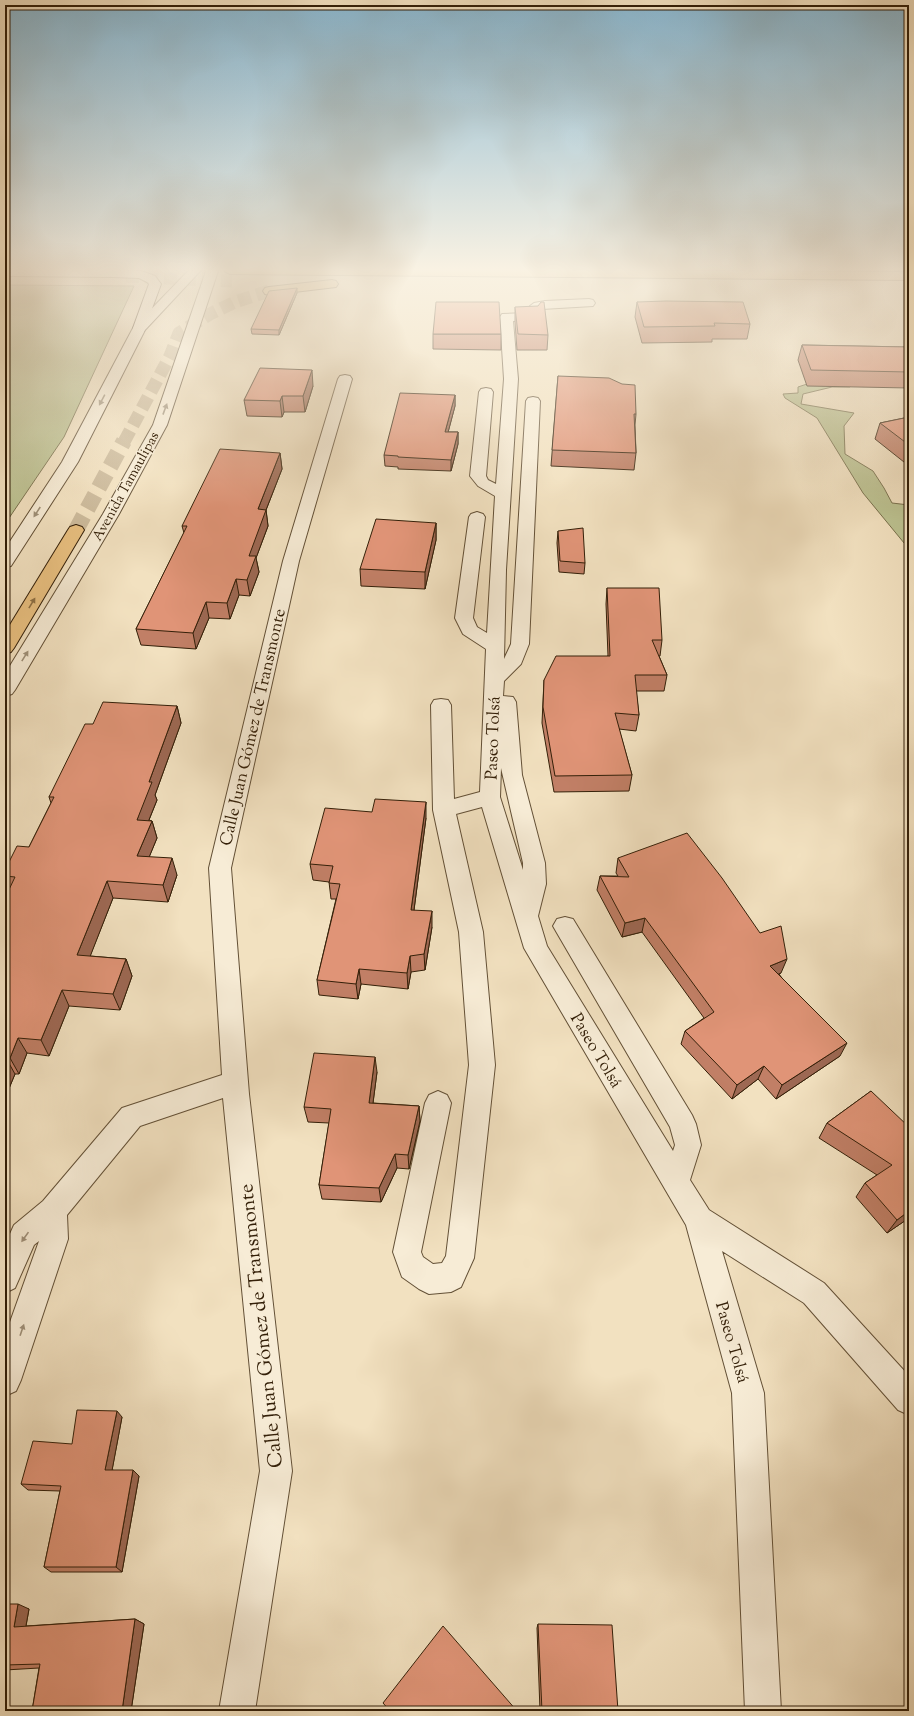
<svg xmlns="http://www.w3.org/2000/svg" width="914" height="1716" font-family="'Sorts Mill Goudy',serif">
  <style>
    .green { fill: #bcc291; stroke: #78704c }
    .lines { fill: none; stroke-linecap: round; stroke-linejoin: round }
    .motorway-tunnel-far1 { stroke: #ccba9b; stroke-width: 13; stroke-dasharray: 13 6; stroke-linecap: butt }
    .motorway-tunnel { stroke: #ccba9b; stroke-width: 16; stroke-dasharray: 16 8; stroke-linecap: butt }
    .minor-casing { stroke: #635036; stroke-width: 2 }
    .tertiary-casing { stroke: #635036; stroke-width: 2 }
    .secondary-casing { stroke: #331f08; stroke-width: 2 }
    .motorway-casing { stroke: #331f08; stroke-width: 2 }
    .minor { fill: #f7ecd6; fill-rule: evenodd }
    .tertiary { fill: #f7ecd6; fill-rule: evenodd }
    .secondary { fill: #f7ecd6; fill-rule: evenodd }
    .motorway { fill: #e9c080; fill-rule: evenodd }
    .wall { fill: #c17f66; stroke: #331f08 }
    .shaded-wall { fill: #9d6853; stroke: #331f08 }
    .building { fill: #e09477; stroke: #331f08 }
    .oneway { fill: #9f9079 }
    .oneway2 { fill: #8e7044 }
    .labels { text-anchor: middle; stroke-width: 3; stroke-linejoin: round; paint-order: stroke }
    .far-street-label { font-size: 14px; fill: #331f08; stroke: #f7ecd6 }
    .street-label { font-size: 17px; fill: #331f08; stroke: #f7ecd6 }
    .near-street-label { font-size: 20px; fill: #331f08; stroke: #f7ecd6 }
  </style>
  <rect width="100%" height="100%" fill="#f2e1c0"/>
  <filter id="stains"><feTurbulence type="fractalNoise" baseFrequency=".005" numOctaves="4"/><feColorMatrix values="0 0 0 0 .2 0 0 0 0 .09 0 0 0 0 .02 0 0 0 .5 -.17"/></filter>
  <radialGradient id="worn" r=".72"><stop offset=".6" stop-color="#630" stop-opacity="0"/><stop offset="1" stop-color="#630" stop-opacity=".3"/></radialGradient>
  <g class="green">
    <path d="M5 285 134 286 64 437 5 524Z"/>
    <path d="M816 381 853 382 850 387H832L803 394 801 404 854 413 844 426 845 454 873 471 884 488 892 503 909 505V549L863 493 817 418 785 398 783 394 798 393V387Z"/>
  </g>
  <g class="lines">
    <g class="motorway-tunnel-far1">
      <path d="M126 276 232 281"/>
      <path d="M124 442 170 356 179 333 210 314 235 302 269 291"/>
    </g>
    <path class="motorway-tunnel" d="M76 530 124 441"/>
    <g class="minor-casing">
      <g id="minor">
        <path d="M589 299 593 300 595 303 593 306 542 309 537 320 513 321 518 379 506 570 504 659 511 644 526 401 528 398 533 397 538 398 540 401 529 644 521 664 504 681 503 696 513 697 516 702 522 775 545 863 546 884 538 916 547 946 673 1151 675 1145 670 1127 557 933 553 926 557 919 565 917 573 919 692 1115 696 1124 701 1145 690 1180 709 1210 824 1283 909 1376V1415L898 1410 804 1303 722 1251 764 1393 781 1711H745L732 1393 686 1225 524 948 482 807 456 814 483 932 495 1065 474 1258 461 1287 451 1292 429 1294 419 1289 402 1277 393 1252 425 1103 429 1095 438 1091 447 1095 451 1103 421 1252 423 1257 433 1264 442 1263 446 1256 469 1065 459 932 433 810 431 705 434 700 441 699 448 700 451 705 454 799 480 792 486 649 463 634 455 618 469 517 471 514 477 512 483 514 485 517 473 618 477 627 487 633 495 496 478 486 470 476 479 392 481 389 486 388 491 389 493 392 486 476 488 480 496 484 504 379 500 317 502 314 527 313 530 306 534 303 545 301ZM501 768 523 863V870L500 797Z"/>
        <path d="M345 375 350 376 352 379 299 561 231 868 249 1094 292 1471 255 1711H219L260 1471 223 1098 140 1126 67 1215 68 1239 21 1380 16 1391 5 1396V1336L39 1241 34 1245 15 1288 5 1293V1245L14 1225 43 1201 122 1108 222 1075 209 868 283 561 338 379 340 376Z"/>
      </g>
    </g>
    <g class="tertiary-casing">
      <g id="tertiary">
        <path d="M191 268H203L145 330 78 462 11 566 5 567V549L62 462 133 328Z"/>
        <path d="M207 268H219L167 425 119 514 15 690 12 694 5 696V674L103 514 153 425Z"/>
      </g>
    </g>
    <g class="secondary-casing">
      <path id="secondary" d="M5 268 113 269 141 271 155 276 161 284 145 328 144 331H134L133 328 149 284 147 282 139 278 113 277 5 276Z"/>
    </g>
    <g class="motorway-casing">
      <g id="motorway">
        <path d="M226 268 909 272V280L230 274 226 272 224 270Z"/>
        <path d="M332 280 336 281 338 284 336 287 269 295 265 294 263 291 265 288 269 287Z"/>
        <path d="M76 525 82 527 84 530 14 648 11 652 5 654V633L68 530 70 527Z"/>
      </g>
    </g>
    <use href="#minor" class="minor"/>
    <use href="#tertiary" class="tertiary"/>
    <use href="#secondary" class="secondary"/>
    <use href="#motorway" class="motorway"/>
  </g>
  <g class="wall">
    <path d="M297 293 279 335 252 334 251 329Z"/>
    <path d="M637 302 750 324 747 339H712V342L642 343 635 317Z"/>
    <path d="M515 307 548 335 547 350H517L515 322Z"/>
    <path d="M433 334H501V350L433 349Z"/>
    <path d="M802 345 909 347V388L807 386 798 360Z"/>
    <path d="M558 376 636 414 635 425 636 453 634 470 551 466Z"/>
    <path d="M313 386 305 412H284L282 417 247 416 244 400Z"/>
    <path d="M455 395V406L448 432H458V444L451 471 398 469V467L385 466 384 455Z"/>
    <path d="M909 417V466L875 439 880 423Z"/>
    <path d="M280 453 282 469 266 510 268 526 256 558 259 572 250 596 239 595 230 619 209 618 196 649 141 645 136 629 184 533 182 526Z"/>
    <path d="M436 523V540L425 589 361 586 360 569Z"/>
    <path d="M558 531 585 563 584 574 559 572 557 543Z"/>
    <path d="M607 588 662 640 660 656H659L667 675 664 691H636L639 715 636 731 619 729 632 775 629 791 554 792 542 723 544 680 608 656 606 604Z"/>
    <path d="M177 706 181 723 155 795 157 800 149 820 152 821 157 838 149 857 177 875 168 902 113 898 90 956 126 959 132 976 120 1010 69 1006 49 1056 27 1053 19 1074H15L5 1098 9 890 5 882V870L29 847 51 803 49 797 93 724Z"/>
    <path d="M426 818 414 910 432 927 425 970 411 972 408 989 361 984 358 999 319 995 317 980 336 899H331L329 882 313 880 310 864Z"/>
    <path d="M618 858 781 973 779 974 840 1056 776 1099 758 1079 732 1099 681 1044 685 1031 704 1018 642 932 622 937 597 890 600 876H618L616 873Z"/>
    <path d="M377 1072 373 1103 419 1106 420 1121 409 1169 397 1168 381 1202 322 1199 319 1185 329 1123 308 1122 304 1107Z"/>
    <path d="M871 1091 909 1218 887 1233 856 1197 865 1183 877 1175 819 1138 827 1123Z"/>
    <path d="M122 1417 112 1470 139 1476 122 1572H51L44 1567 60 1491 28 1490 21 1484Z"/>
    <path d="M5 1604 29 1609 26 1626 135 1619 144 1624 131 1711H32L39 1668 5 1670Z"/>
    <path d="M538 1624 618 1711H540L537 1628Z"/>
  </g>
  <g class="shaded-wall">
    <path d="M297 288V293L279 335V330Z"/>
    <path d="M312 370 313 386 305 412 303 396Z"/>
    <path d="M455 395V406L445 444V432Z"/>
    <path d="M282 396 284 412 282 417 280 401Z"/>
    <path d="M458 432V444L451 471V460Z"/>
    <path d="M280 453 282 469 266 510 268 526 256 558 259 572 250 596 247 580 249 556 258 509Z"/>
    <path d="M436 523V540L425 589V572Z"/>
    <path d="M236 579 239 595 230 619 227 603Z"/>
    <path d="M206 602 209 618 196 649 193 633Z"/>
    <path d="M177 706 181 723 155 795 157 800 142 837 137 820 149 782Z"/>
    <path d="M426 802V818L412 925 411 910Z"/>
    <path d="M152 821 157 838 143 872 137 856Z"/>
    <path d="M172 858 177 875 168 902 163 885Z"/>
    <path d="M107 881 113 898 84 972 77 955Z"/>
    <path d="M432 911V927L425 970 424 954Z"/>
    <path d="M645 918 642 932 622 937 625 923Z"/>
    <path d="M410 956 411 972 408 989 407 973Z"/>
    <path d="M126 959 132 976 120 1010 113 994Z"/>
    <path d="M787 959 781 973 765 980 770 966Z"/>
    <path d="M359 969 361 984 358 999 356 984Z"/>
    <path d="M62 990 69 1006 49 1056 41 1040Z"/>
    <path d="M18 1038 27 1053 19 1074 10 1058Z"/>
    <path d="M847 1043 840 1056 776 1099 782 1085Z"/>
    <path d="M375 1057 377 1072 371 1118 369 1103Z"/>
    <path d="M6 1058 15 1074 5 1098V1060Z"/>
    <path d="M764 1066 758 1079 732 1099 737 1085Z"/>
    <path d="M419 1106 420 1121 409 1169 408 1155Z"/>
    <path d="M395 1154 397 1168 381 1202 379 1188Z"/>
    <path d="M909 1211V1218L887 1233 897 1220Z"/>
    <path d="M117 1411 122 1417 111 1476 105 1470Z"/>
    <path d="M133 1470 139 1476 122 1572 116 1567Z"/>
    <path d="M18 1604 29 1609 25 1631 14 1627Z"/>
    <path d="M135 1619 144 1624 131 1711H122Z"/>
  </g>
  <g class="building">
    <path d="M297 288 279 330 251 329 269 291Z"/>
    <path d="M666 301 743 302 750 324 714 323 715 326 644 327 637 302Z"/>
    <path d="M436 302H499L501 334H433Z"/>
    <path d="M541 302H544L548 335 518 334 515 307 538 306Z"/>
    <path d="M802 345 909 347V372L811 370Z"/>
    <path d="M260 368 312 370 303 396H282L280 401 244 400Z"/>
    <path d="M558 376 609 378 622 384 635 385 636 414H634L636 453 552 450Z"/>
    <path d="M400 393 455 395 445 432H458L451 460 398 457V456L384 455Z"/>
    <path d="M909 417V445L880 423Z"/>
    <path d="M220 449 280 453 258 509 266 510 249 556H256L247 580 236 579 227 603 206 602 193 633 136 629 187 526H182Z"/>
    <path d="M376 519 436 523 425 572 360 569Z"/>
    <path d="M583 528 585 563 560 561 558 531Z"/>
    <path d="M607 588H659L662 640H652L667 675H635L639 715 615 713 632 775 555 776 543 707 544 680 556 656H610Z"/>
    <path d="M103 702 177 706 149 782H152L137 820 152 821 137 856 172 858 163 885 107 881 77 955 126 959 113 994 62 990 41 1040 18 1038 10 1058H6L5 1060V898L15 877 5 876V870L17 846 29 847 54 797H49L85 724H93Z"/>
    <path d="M375 799 426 802 411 910 432 911 424 954 410 956 407 973 359 969 356 984 317 980 340 884 329 883 333 866 310 864 325 808 372 812Z"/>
    <path d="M687 833 722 878 760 933 781 926 787 959 770 966 847 1043 782 1085 764 1066 737 1085 685 1031 714 1012 645 918 625 923 600 876 629 877 618 858Z"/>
    <path d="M314 1053 375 1057 369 1103 419 1106 408 1155 395 1154 379 1188 319 1185 331 1109 304 1107Z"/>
    <path d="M871 1091 909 1127V1211L897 1220 865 1183 892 1165 827 1123Z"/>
    <path d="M77 1410 117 1411 105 1470H133L116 1567H44L61 1486 21 1484 33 1441 72 1444Z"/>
    <path d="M5 1604H18L14 1627 135 1619 122 1711H32L40 1664 5 1665Z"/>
    <path d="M538 1624 612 1625 618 1711H542Z"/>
    <path d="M443 1626 517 1711H390L383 1703Z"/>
  </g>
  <defs><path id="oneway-solid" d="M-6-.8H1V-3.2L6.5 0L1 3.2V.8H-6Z"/></defs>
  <g class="oneway">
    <use href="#oneway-solid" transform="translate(102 400) rotate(118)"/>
    <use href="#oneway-solid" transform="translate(165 409) rotate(-70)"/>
    <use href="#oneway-solid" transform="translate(37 512) rotate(123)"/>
    <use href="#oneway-solid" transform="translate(25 656) rotate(-58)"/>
    <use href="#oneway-solid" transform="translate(25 1237) rotate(125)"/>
    <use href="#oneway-solid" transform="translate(22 1330) rotate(-71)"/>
  </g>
  <use class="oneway2" href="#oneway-solid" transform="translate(32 603) rotate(-59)"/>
  <linearGradient id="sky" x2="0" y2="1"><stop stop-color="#89b8d2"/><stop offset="0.53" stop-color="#f9f2e3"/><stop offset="1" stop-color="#f9f2e3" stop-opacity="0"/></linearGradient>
  <rect width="914" height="508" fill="url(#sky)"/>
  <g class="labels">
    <g class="far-street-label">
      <text transform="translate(125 486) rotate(-61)" y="5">Avenida Tamaulipas</text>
    </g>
    <g class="street-label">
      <text transform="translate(252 727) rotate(-77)" y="6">Calle Juan Gómez de Transmonte</text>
      <text transform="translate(492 738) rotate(-88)" y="6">Paseo Tolsá</text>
      <text transform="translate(597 1050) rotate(59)" y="6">Paseo Tolsá</text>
      <text transform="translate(733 1342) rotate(74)" y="6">Paseo Tolsá</text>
    </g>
    <g class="near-street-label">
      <text transform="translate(260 1326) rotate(-96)" y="7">Calle Juan Gómez de Transmonte</text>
    </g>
  </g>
  <rect width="914" height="1716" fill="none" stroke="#f2e1c0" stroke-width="20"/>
  <rect x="6" y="6" width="902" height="1704" fill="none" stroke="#331f08" stroke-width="2"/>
  <rect x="10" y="10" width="894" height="1696" fill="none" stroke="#331f08"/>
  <rect width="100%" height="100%" filter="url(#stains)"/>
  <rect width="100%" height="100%" fill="url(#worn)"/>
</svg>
